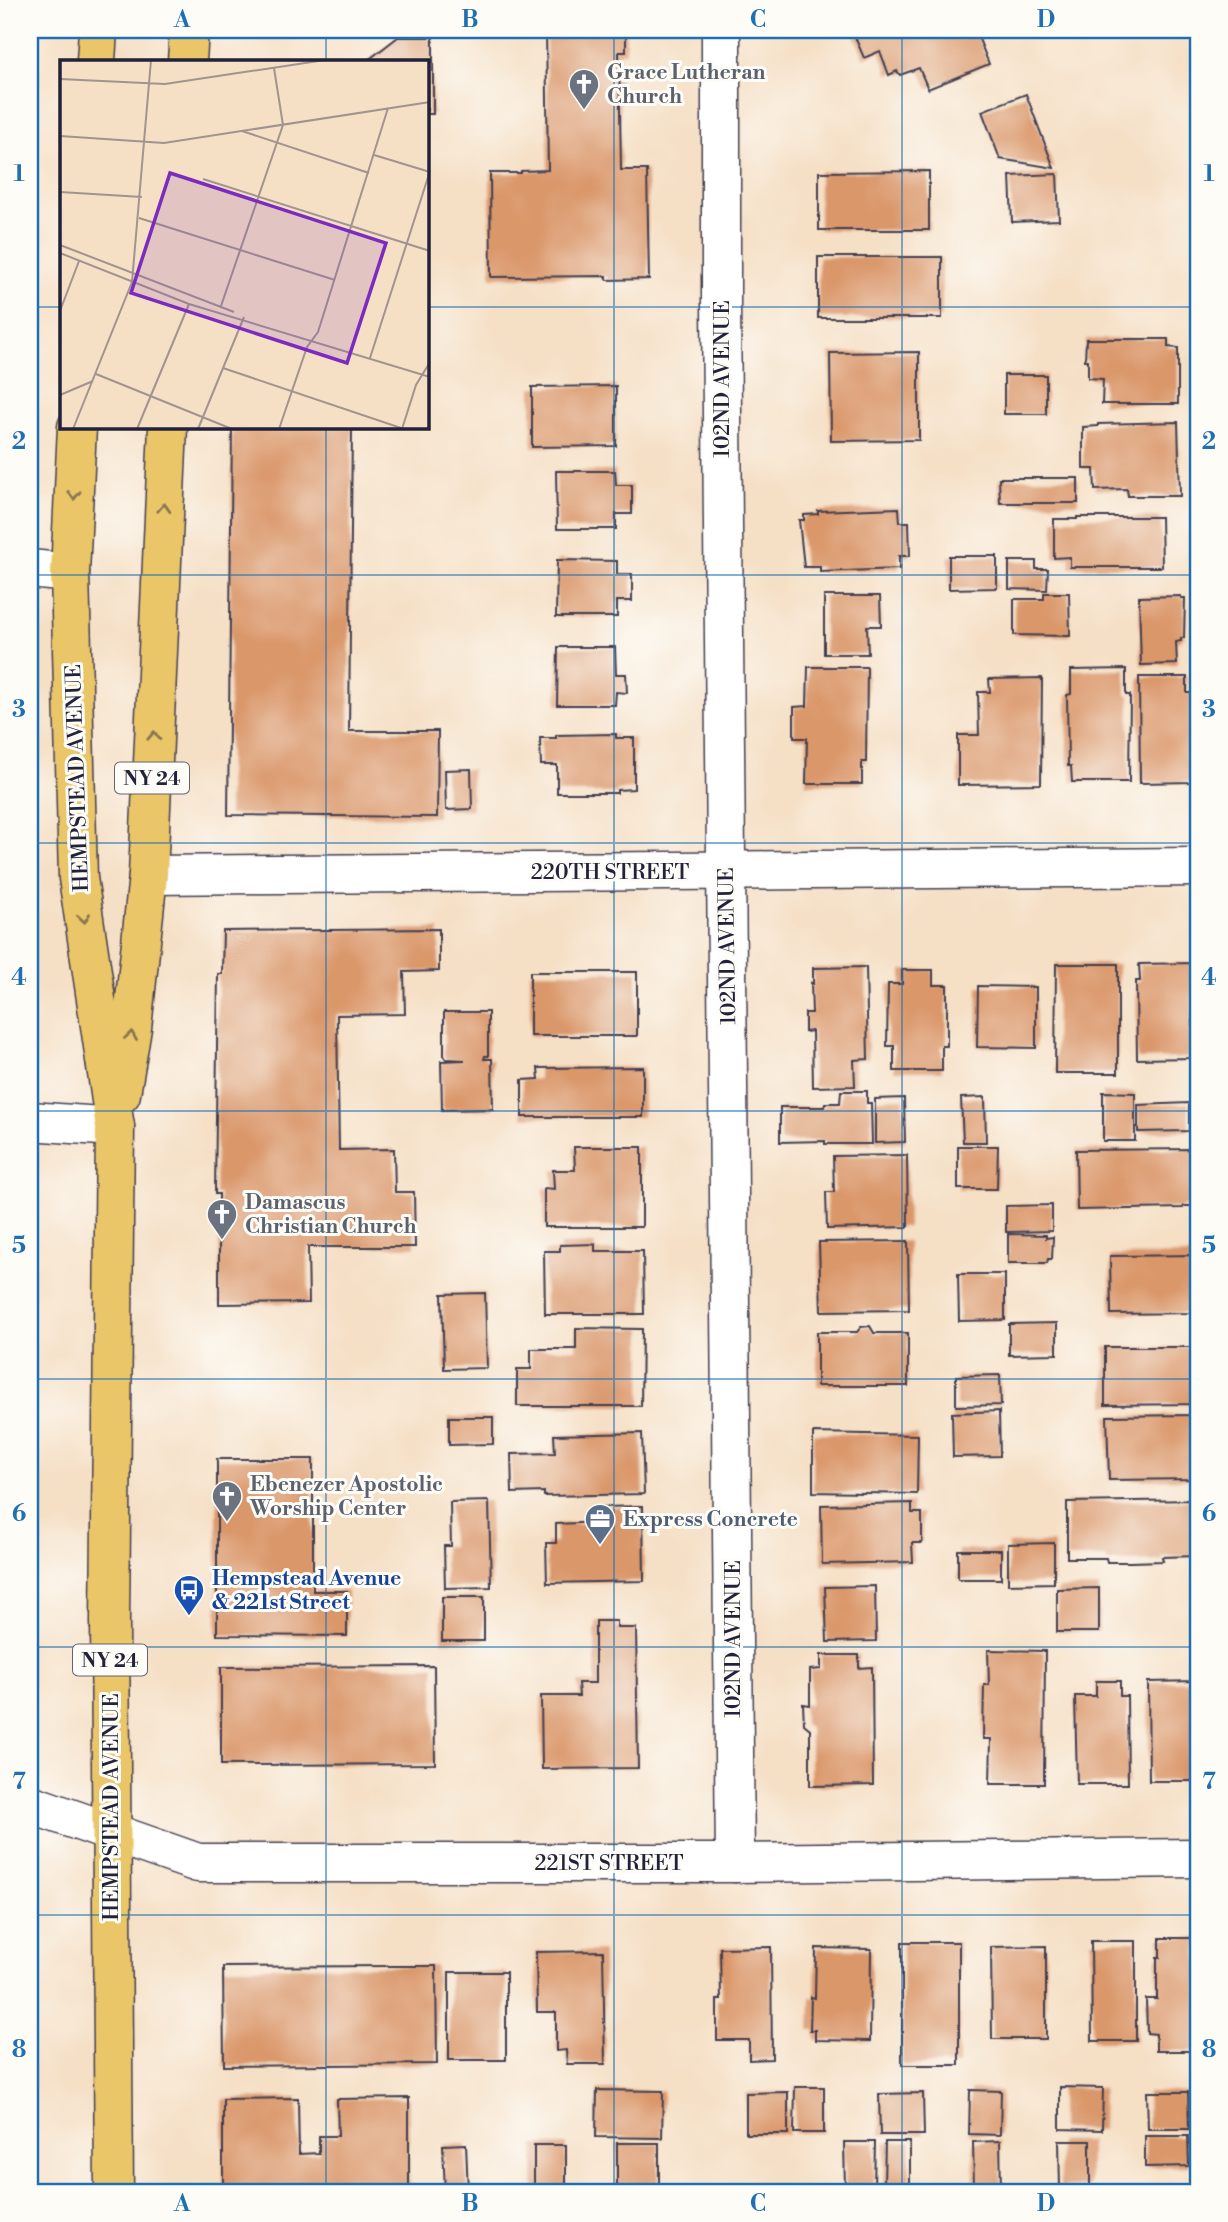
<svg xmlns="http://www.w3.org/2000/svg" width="1228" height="2222" font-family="'Libre Bodoni',serif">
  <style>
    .building { fill: #da976b }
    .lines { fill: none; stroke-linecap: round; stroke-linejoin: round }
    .street-casing { stroke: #423e50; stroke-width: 41 }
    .primary-casing { stroke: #423e50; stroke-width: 41 }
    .street { stroke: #fff; stroke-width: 38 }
    .primary { stroke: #ebc669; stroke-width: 38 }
    .oneway { stroke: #867452 }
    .grid { fill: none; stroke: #1f6fb2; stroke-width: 2; stroke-opacity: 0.55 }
    .labels { text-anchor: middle; stroke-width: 6; stroke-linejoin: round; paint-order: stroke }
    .shield { fill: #fdfcf7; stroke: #646373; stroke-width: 2 }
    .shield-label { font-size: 19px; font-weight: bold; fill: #22223b }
    .worship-label { font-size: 21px; font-weight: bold; fill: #5b616d; stroke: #fdfcf7; text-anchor: start }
    .street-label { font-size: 21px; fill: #22223b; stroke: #fdfcf7 }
    .service-label { font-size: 21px; font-weight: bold; fill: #4e5e75; stroke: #fdfcf7; text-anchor: start }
    .transit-label { font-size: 21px; font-weight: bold; fill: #164399; stroke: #fdfcf7; text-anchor: start }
    .inset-road { fill: none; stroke: #a1938e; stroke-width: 2 }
    .view { fill: #7b2cbf; fill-opacity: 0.15; stroke: #7b2cbf; stroke-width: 3.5 }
    .inset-edge { fill: none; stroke: #22223b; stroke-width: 3.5 }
    .neatline { fill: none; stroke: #1f6fb2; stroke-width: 2.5 }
    .grid-label { font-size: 23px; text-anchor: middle; font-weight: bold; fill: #1f6fb2 }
  </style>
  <rect width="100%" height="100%" fill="#fdfcf7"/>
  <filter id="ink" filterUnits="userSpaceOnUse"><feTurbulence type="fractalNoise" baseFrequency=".0143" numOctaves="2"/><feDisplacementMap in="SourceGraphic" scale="14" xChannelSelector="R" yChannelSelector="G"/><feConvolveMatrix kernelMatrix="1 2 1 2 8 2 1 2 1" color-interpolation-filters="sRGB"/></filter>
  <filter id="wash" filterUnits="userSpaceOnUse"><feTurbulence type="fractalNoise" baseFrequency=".00686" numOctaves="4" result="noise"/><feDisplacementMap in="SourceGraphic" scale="28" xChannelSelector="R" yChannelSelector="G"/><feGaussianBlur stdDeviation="1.57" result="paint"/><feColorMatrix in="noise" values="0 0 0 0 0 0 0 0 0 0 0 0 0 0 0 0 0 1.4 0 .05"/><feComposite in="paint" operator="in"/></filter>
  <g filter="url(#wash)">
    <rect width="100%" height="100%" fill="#f5dfc5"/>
    <g id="blocks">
      <g class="building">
        <path d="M546 30H626V52H619L621 170H647L649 279 607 280V276L491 277 490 173H521V171L548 170Z"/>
        <path d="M852 30H978L981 38 979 39 989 64 928 89 919 68 900 75 897 71 889 75 880 51 864 58Z"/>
        <path d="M398 37H433V114H427V61H367Z"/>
        <path d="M1026 94 1054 168 1000 159 982 111Z"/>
        <path d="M929 171V230H819V172Z"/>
        <path d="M1057 174 1059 220 1012 222 1010 176Z"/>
        <rect x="818" y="257" width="124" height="61"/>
        <path d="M1086 339H1168V347L1178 348V404H1102L1103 379 1088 378V360H1085Z"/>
        <path d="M919 352V440L831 441 830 353Z"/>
        <rect x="1004" y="375" width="42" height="39"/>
        <path d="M616 386V446L532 447V387Z"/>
        <path d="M1178 422 1180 496H1128L1127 489 1095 490 1094 469H1083V427L1098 426V424Z"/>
        <path d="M232 427H352L349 731H438L437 817 228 815Z"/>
        <path d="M556 471H615L616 485H632V514H616V529H557Z"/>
        <path d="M999 478H1078V503H1000Z"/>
        <path d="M899 508 900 522H909L910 556H899V569L820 572V567H804L799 520H804V515L818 514V511Z"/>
        <path d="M1077 517H1161L1162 567H1070V557L1054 558V519H1077Z"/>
        <path d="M949 556H997V588L949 589Z"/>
        <path d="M557 560 617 561V574H632V601H617V617H556Z"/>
        <path d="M1009 561H1036V569H1048L1047 590 1009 589Z"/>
        <path d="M1044 593H1069L1070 636 1014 635V599H1044Z"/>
        <path d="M824 596H880L881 626H867L868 654H824Z"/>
        <path d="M1181 596V598H1185L1184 638H1181V641L1176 642 1177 664 1141 665 1139 597Z"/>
        <path d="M558 647H615L616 674H626L627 693 616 692 615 705H557Z"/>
        <path d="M808 667H867L866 762H862V784H806L807 738H794V707L807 706Z"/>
        <path d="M1126 669V695H1130L1129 782H1072L1071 766H1068L1067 695 1071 694V670Z"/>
        <path d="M1139 677H1187V693H1198V766L1193 765V782L1140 783Z"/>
        <path d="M1042 678 1041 784 958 785V735H979L978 692H990L989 679Z"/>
        <path d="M616 734V738H634V789L617 790V793H557V765H541L540 738H556V735Z"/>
        <path d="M471 769 472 809 446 810 445 770Z"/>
        <path d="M439 929V971L404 972 405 1014 337 1015 339 1150 394 1149 395 1192H414L415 1247H308L309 1303 219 1304V1194H215L218 974H222L223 931Z"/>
        <path d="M1192 963 1194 1058 1137 1059 1136 981H1140L1139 964Z"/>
        <path d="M1056 964H1118V1073H1055Z"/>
        <path d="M866 967 868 1059 854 1060 855 1086 813 1087 812 1031 805 1032V1013H812L811 983 813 984V968Z"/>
        <path d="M902 970H933V985H947V1046H942V1071H894V1046H887L888 984H902Z"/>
        <rect x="530" y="972" width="107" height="64"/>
        <path d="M978 986 1036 987V1048L977 1047Z"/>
        <path d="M444 1012H488V1056H485L484 1059H492L493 1109 442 1110 441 1061 465 1060 446 1059 444 1056Z"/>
        <path d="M643 1067V1117H522V1080L539 1079 538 1068Z"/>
        <path d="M841 1091H867V1103H871L872 1144H825V1141L780 1142V1107H824L825 1103H840Z"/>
        <path d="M1103 1092 1135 1093V1141H1103Z"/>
        <path d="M985 1097 986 1142H963L961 1098Z"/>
        <path d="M904 1098 905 1142 875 1143V1099Z"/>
        <path d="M1189 1103V1131L1138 1132V1105Z"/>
        <path d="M958 1146H998L997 1189H958Z"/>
        <path d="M574 1147H642V1227H544V1188L554 1189 553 1170H575Z"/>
        <path d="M1198 1149V1206H1184L1183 1208 1077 1210 1076 1150Z"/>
        <path d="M907 1155 908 1227 827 1229 826 1192H834L833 1156Z"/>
        <path d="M1052 1205V1231L1006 1232V1206Z"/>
        <path d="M1008 1234 1046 1235V1238L1053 1237 1052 1259H1048L1047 1263H1008Z"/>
        <path d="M908 1241 909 1310 821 1311 819 1242Z"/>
        <path d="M595 1244V1251H643L644 1314H545L544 1251H560V1245Z"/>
        <path d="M1198 1255V1313L1111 1314 1110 1256Z"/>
        <path d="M958 1274H1005V1320L959 1321Z"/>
        <path d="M485 1293 487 1368 444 1369 442 1294Z"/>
        <path d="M1057 1323V1354L1009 1355V1324Z"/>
        <path d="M870 1326 874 1333H908V1386H817V1332H857L861 1327Z"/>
        <path d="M576 1328 642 1329 641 1406H517V1369H531V1349H576Z"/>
        <path d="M1105 1347H1198V1404L1105 1405Z"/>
        <path d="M1000 1375 1001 1405 956 1406V1376Z"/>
        <path d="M999 1411 1000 1456 953 1457 952 1413Z"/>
        <path d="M1196 1415 1197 1479 1109 1480 1107 1416Z"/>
        <path d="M449 1417H493V1444L449 1445Z"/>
        <path d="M642 1433 644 1494 544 1496V1492L512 1493 511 1454 555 1453 554 1435Z"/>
        <path d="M813 1433 918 1435 917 1494 813 1492Z"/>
        <path d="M217 1459H313V1591H347V1636L217 1635Z"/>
        <path d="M1198 1500V1556L1162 1557 1163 1561 1131 1562H1107L1106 1558H1067V1502Z"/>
        <path d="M489 1501 491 1587 445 1588 444 1546H451L450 1502Z"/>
        <path d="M912 1503V1513H922V1543H912L913 1562 822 1564 821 1505Z"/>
        <path d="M643 1506 644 1581 547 1583 546 1543H556V1524L602 1522V1507Z"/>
        <path d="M1054 1543V1583L1008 1584V1544Z"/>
        <rect x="958" y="1550" width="43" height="29"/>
        <path d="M875 1586 876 1641 827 1642 825 1587Z"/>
        <path d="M1099 1588V1632H1057V1589Z"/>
        <rect x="442" y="1597" width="42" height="44"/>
        <path d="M596 1621H617V1628H636L638 1768 542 1769 541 1696H579L578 1683H595V1628H596Z"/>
        <path d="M988 1650 1045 1651 1044 1784H990L991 1739H983L984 1685H989Z"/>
        <path d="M821 1655H859V1668L872 1667 873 1785 810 1786V1729L804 1724 803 1704 810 1705V1670L821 1669Z"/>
        <path d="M434 1666 435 1764 221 1765V1667Z"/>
        <path d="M1096 1681H1120V1696H1127L1128 1784H1077L1075 1696H1096Z"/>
        <path d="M1198 1681V1781H1149L1148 1682Z"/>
        <path d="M1160 1938H1198V2051H1156V2034L1147 2033 1146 1999H1157V1957H1160Z"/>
        <path d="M1091 1941H1136V2041H1092Z"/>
        <rect x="902" y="1942" width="57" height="123"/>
        <path d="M1046 1946V2039H992L991 1947Z"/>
        <path d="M771 1947 772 2059 749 2060V2040H717V2000H721L720 1948Z"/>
        <path d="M816 1948 871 1949 870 2041 815 2040V2030H810L811 1997 815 1998Z"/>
        <path d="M603 1951 605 2064H567L566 2050 556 2051V2012H537L536 1952Z"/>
        <path d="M393 1966H436L437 2064 224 2066 223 1967Z"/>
        <rect x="449" y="1972" width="57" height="88"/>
        <path d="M795 2087H824V2133H794Z"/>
        <path d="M1060 2087 1103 2088 1102 2130 1060 2129Z"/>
        <path d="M597 2090 663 2091 662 2138 596 2137Z"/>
        <path d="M970 2090 1001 2091 1000 2135 969 2134Z"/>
        <path d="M788 2092V2134H746V2093Z"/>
        <path d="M1147 2092H1188L1189 2129H1148Z"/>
        <path d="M923 2093 924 2135H880L879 2094Z"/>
        <path d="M298 2098 299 2154 319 2153V2136H338L337 2099 409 2098V2192H223V2099Z"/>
        <path d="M1145 2136H1188L1189 2166 1145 2167Z"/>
        <path d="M1000 2141 1001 2188H974L973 2142Z"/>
        <path d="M1059 2141H1090V2187L1060 2188Z"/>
        <path d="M844 2142H875L874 2189H845Z"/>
        <path d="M885 2142H910V2185H884Z"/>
        <rect x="617" y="2143" width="42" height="47"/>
        <path d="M466 2144 468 2192H445L443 2145Z"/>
        <path d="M534 2145H566V2192L534 2191Z"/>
        <path d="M747 2190H780L781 2192H747Z"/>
      </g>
    </g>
  </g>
  <g filter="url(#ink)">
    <use href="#blocks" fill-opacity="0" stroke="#423e50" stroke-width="2"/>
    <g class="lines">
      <g class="street-casing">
        <g id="street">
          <path d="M721 30V303L735 1863"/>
          <path d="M30 569 70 573"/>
          <path d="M148 875 1198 867"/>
          <path d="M30 1121 115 1127"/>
          <path d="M30 1804 198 1863H735L1198 1858"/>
        </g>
      </g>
      <g class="primary-casing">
        <g id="primary">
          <path d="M96 61 98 30"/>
          <path d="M187 61 189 30"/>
          <path d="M77 427 70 573 78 878 115 1127 110 1621 114 2192"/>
          <path d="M121 1094 132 1028 148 875 168 427"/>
        </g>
      </g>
      <use href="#street" class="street"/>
      <use href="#primary" class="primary"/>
    </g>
    <defs><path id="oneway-chevron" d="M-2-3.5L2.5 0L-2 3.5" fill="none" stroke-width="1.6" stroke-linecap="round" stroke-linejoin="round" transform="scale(1.75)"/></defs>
    <g class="oneway">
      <use href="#oneway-chevron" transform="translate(74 495) rotate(92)"/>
      <use href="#oneway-chevron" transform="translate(164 508) rotate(-88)"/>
      <use href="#oneway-chevron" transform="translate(154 736) rotate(-88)"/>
      <use href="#oneway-chevron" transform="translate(84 918) rotate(82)"/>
      <use href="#oneway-chevron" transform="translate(131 1036) rotate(-81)"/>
    </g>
  </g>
  <path class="grid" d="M326 30V61M614 30V2192M902 30V2192M30 307H61M427 307H1198M326 427V2192M30 575H1198M30 843H1198M30 1111H1198M30 1379H1198M30 1647H1198M30 1915H1198"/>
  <defs>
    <g id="church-pin" transform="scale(1.575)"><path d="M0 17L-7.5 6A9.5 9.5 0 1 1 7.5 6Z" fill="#6b7280" stroke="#fdfcf7"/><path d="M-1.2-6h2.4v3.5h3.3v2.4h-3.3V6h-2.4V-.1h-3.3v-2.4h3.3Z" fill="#fff"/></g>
    <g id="office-pin" transform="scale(1.575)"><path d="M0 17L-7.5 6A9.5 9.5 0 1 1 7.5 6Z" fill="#5c6f8a" stroke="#fdfcf7"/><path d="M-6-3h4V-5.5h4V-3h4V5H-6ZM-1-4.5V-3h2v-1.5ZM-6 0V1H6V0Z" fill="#fff"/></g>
    <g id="bus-pin" transform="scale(1.575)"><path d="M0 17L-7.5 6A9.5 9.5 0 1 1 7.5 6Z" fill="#1a4fb4" stroke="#fdfcf7"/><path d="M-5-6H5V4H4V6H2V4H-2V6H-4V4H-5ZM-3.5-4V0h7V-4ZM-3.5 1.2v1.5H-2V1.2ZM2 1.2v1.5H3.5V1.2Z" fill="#fff"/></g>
  </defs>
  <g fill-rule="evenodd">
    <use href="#church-pin" x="584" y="84"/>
    <use href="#church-pin" x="222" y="1214"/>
    <use href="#church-pin" x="227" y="1496"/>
    <use href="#office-pin" x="600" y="1519"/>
    <use href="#bus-pin" x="189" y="1590"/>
  </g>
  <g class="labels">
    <g class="shield">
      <rect x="115" y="762.5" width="74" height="31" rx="5"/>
      <rect x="73" y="1644.5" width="74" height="31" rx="5"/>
    </g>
    <g class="shield-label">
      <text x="152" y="785">NY 24</text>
      <text x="110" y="1667">NY 24</text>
    </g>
    <g class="worship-label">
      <text x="607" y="79">Grace Lutheran<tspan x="607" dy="24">Church</tspan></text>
      <text x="245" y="1209">Damascus<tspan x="245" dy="24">Christian Church</tspan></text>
      <text x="250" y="1491">Ebenezer Apostolic<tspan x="250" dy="24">Worship Center</tspan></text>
    </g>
    <g class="street-label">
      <text transform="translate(722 379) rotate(-90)" y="7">102ND AVENUE</text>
      <text transform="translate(77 778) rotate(-92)" y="7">HEMPSTEAD AVENUE</text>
      <text x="610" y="879">220TH STREET</text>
      <text transform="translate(727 946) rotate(-91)" y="7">102ND AVENUE</text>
      <text transform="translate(733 1639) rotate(-90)" y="7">102ND AVENUE</text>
      <text transform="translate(111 1807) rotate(-90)" y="7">HEMPSTEAD AVENUE</text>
      <text x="609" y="1870">221ST STREET</text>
    </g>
    <g class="service-label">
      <text x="623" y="1526">Express Concrete</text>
    </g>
    <g class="transit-label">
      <text x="212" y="1585">Hempstead Avenue<tspan x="212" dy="24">&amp; 221st Street</tspan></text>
    </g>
  </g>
  <g transform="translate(60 60)">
    <rect width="369" height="369" fill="#f5dfc5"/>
    <path class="inset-road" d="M0 19 105 24 265 0M182 71 309 113M0 76 104 83 370 42M314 95 370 112M143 119 370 191M0 132 82 137M79 158 275 220M0 185 174 252M0 193 129 244 370 317M161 246 223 65 214 8M0 251 19 201M310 298 370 111M163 308 344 369M36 314 172 369M0 335 33 321M13 369 72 222 91 0M77 369 129 244M138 369 184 257M219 369 247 287 258 272 328 48M342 369 356 325 370 302"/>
    <path class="view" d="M110 113 326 183 287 303 71 233Z"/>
    <rect width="369" height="369" class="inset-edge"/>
  </g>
  <rect width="1228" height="2222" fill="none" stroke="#fdfcf7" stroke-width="77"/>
  <rect x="38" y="38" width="1152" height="2146" class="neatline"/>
  <g class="grid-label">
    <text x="182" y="27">A</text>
    <text x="470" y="27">B</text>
    <text x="758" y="27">C</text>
    <text x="1046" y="27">D</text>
    <text x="19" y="181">1</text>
    <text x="1209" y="181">1</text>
    <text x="19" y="449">2</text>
    <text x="1209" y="449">2</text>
    <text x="19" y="717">3</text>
    <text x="1209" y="717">3</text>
    <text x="19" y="985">4</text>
    <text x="1209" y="985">4</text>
    <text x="19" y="1253">5</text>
    <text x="1209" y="1253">5</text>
    <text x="19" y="1521">6</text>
    <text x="1209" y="1521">6</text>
    <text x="19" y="1789">7</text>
    <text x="1209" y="1789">7</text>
    <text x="19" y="2057">8</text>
    <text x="1209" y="2057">8</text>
    <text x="182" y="2211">A</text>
    <text x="470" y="2211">B</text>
    <text x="758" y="2211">C</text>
    <text x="1046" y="2211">D</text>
  </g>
</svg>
